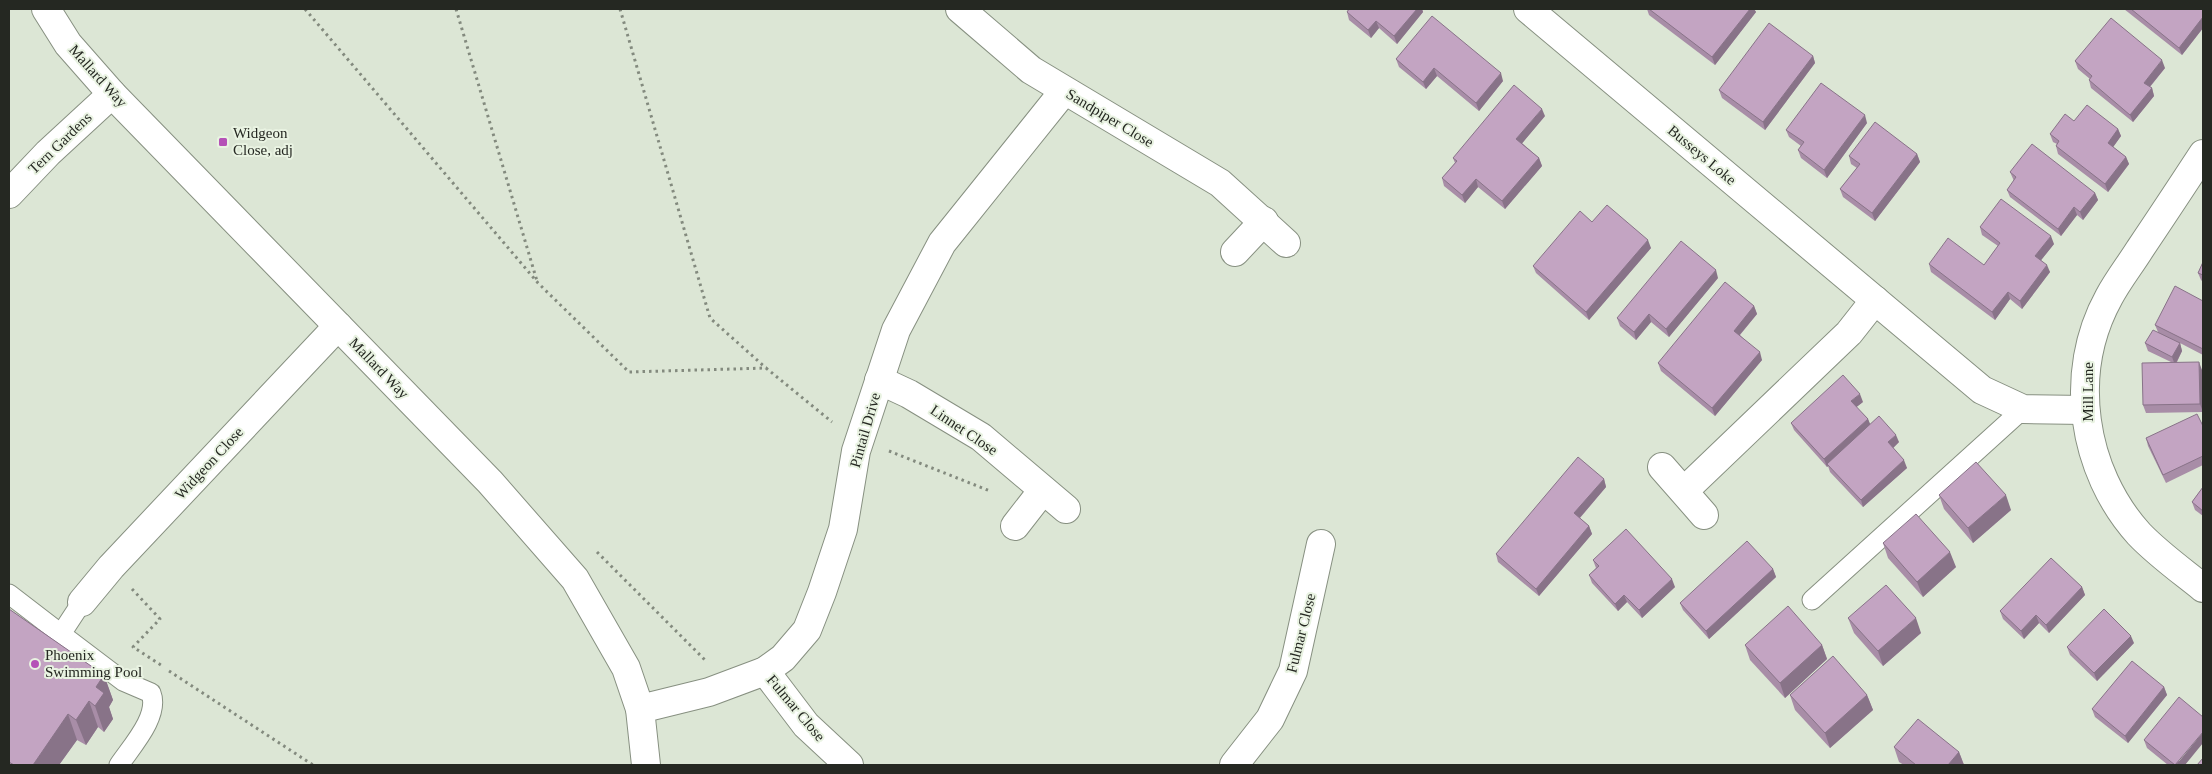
<svg xmlns="http://www.w3.org/2000/svg" width="2212" height="774" font-family="Georgia,serif">
  <style>
    .lines { fill: none; stroke-linecap: round; stroke-linejoin: round }
    .lane-casing { stroke: #879081; stroke-width: 21 }
    .street-casing { stroke: #879081; stroke-width: 30 }
    .path { stroke: #838a7e; stroke-width: 3; stroke-dasharray: 2.5 4; stroke-linecap: butt }
    .lane { stroke: #fff; stroke-width: 19 }
    .street { stroke: #fff; stroke-width: 28 }
    .wall { fill: #a88da7 }
    .shaded-wall { fill: #887388 }
    .building { fill: #c3a4c2; stroke: #887388 }
    .poi-dot { fill: #b551b7; stroke: #e9f3e2; stroke-width: 2 }
    .labels { text-anchor: middle; stroke-width: 4; stroke-linejoin: round; paint-order: stroke }
    .street-label { font-size: 15px; fill: #252822; stroke: #e9f3e2 }
    .poi-label { font-size: 15px; fill: #252822; stroke: #e9f3e2; text-anchor: start }
  </style>
  <rect width="100%" height="100%" fill="#dce6d5"/>
  <g class="lines">
    <g class="lane-casing">
      <g id="lane">
        <path d="M9 594 61 634"/>
        <path d="M1812 600 2023 409"/>
        <path d="M82 602 61 634 123 681 151 693C160 716 131 747 119 765"/>
      </g>
    </g>
    <g class="street-casing">
      <g id="street">
        <path d="M46 9 68 44 112 94 490 482 575 579 626 668 640 709 646 765"/>
        <path d="M960 9 1031 70 1220 183 1286 243"/>
        <path d="M1528 9 1982 390 2023 409 2085 410"/>
        <path d="M2203 154C2182 186 2161 218 2140 249 2130 265 2118 280 2109 297 2067 373 2082 471 2139 534 2158 554 2182 571 2203 588"/>
        <path d="M9 194 48 153 112 94"/>
        <path d="M1235 252 1264 221"/>
        <path d="M879 380 909 394 981 437 1066 509"/>
        <path d="M1662 467 1704 515"/>
        <path d="M1684 491 1849 333 1875 300"/>
        <path d="M1015 526 1043 490"/>
        <path d="M82 602 111 567 338 326"/>
        <path d="M765 671 806 725 849 765"/>
        <path d="M640 709 709 692 765 671 783 658 807 630 822 592 843 529 856 451 896 330 942 243 1064 91"/>
        <path d="M1234 765 1270 719 1293 671 1321 544"/>
      </g>
    </g>
    <g class="path">
      <path d="M305 9 538 283 629 372 766 368 832 422"/>
      <path d="M456 9 537 281"/>
      <path d="M620 9 710 318 766 368"/>
      <path d="M889 451 990 491"/>
      <path d="M597 552 706 661"/>
      <path d="M132 589 160 619 133 647 164 667"/>
      <path d="M169 671 313 765"/>
    </g>
    <use href="#lane" class="lane"/>
    <use href="#street" class="street"/>
  </g>
  <g class="wall">
    <path d="M1349 9H1422L1423 12 1397 44 1379 28 1371 38 1349 20 1347 12Z"/>
    <path d="M1647 9H1754L1756 12 1715 65 1649 15Z"/>
    <path d="M2124 9H2203V28L2182 55Z"/>
    <path d="M1813 56 1815 63 1765 130 1722 98 1719 90Z"/>
    <path d="M1396 59 1503 81 1479 111 1437 76 1426 89 1399 67Z"/>
    <path d="M2075 61 2165 68 2150 87 2152 88 2154 96 2133 122 2091 88 2089 80 2090 79 2078 69Z"/>
    <path d="M1545 116 1522 143 1539 158 1542 166 1505 209 1478 187 1465 203 1444 186 1442 178 1455 163 1453 158Z"/>
    <path d="M2074 121 2118 129 2121 136 2113 147 2126 157 2129 164 2108 192 2058 154 2056 146 2057 144 2053 142 2050 134Z"/>
    <path d="M1867 123 1827 178 1801 158 1798 150 1801 146 1789 137 1786 130Z"/>
    <path d="M1917 154 1920 162 1875 221 1843 197 1840 189 1857 168 1851 164 1849 156Z"/>
    <path d="M2010 172 2095 193 2098 200 2083 220 2077 215 2061 236 2010 197 2007 190 2014 181Z"/>
    <path d="M1592 222 1651 248 1589 320 1536 273 1533 266Z"/>
    <path d="M1980 227 2054 244 2041 260 2050 272 2022 309 2010 299 1995 320 1931 272 1929 264 1984 265 1998 246 1982 235Z"/>
    <path d="M2203 262V282L2201 280 2198 273Z"/>
    <path d="M1718 278 1669 337 1651 322 1636 340 1620 326 1617 318Z"/>
    <path d="M2203 301V355L2180 343 2182 351 2177 362 2202 370 2203 412 2146 413 2143 405 2171 362 2148 351 2145 343 2158 332 2155 325Z"/>
    <path d="M1754 306 1757 314 1740 335 1762 360 1715 416 1661 371 1658 363Z"/>
    <path d="M1863 402 1856 407 1868 419 1870 425 1899 442 1893 448 1907 468 1863 507 1830 472 1828 466 1827 467 1794 430 1791 423Z"/>
    <path d="M2203 426V465L2166 483 2148 446 2146 438Z"/>
    <path d="M1604 479 1606 487 1580 518 1589 526 1592 534 1539 596 1498 562 1496 554Z"/>
    <path d="M2203 487V516L2195 510 2192 502Z"/>
    <path d="M1939 495 2011 510 1973 543 1944 509Z"/>
    <path d="M1883 543 1956 567 1923 597 1888 558Z"/>
    <path d="M1593 560 1675 587 1642 618 1627 602 1618 611 1592 583 1589 575 1596 568Z"/>
    <path d="M1773 569 1776 577 1709 639 1683 610 1680 603Z"/>
    <path d="M2082 587 2085 595 2049 633 2039 623 2024 639 2003 619 2000 611Z"/>
    <path d="M9 609 104 675 113 700 109 707 113 719 104 732 98 727 86 745 77 740 59 765H9Z"/>
    <path d="M1848 618 1921 633 1883 666 1854 633Z"/>
    <path d="M2134 643 2097 681 2070 655 2067 647Z"/>
    <path d="M1745 645H1822L1827 659 1785 698 1750 660Z"/>
    <path d="M2164 687 2167 695 2128 743 2095 717 2092 709Z"/>
    <path d="M1790 695H1867L1873 710 1830 748 1795 710Z"/>
    <path d="M2144 740 2185 765H2168L2147 748Z"/>
    <path d="M1894 747 1959 752 1964 765H1904L1899 762Z"/>
  </g>
  <g class="shaded-wall">
    <path d="M1417 9H1422L1423 12 1397 44 1394 36Z"/>
    <path d="M1750 9H1754L1756 12 1715 65 1712 57Z"/>
    <path d="M2203 17V28L2182 55 2179 48Z"/>
    <path d="M1376 21 1379 28 1371 38 1368 30Z"/>
    <path d="M1813 56 1815 63 1765 130 1763 122Z"/>
    <path d="M2162 60 2165 68 2147 90 2144 83Z"/>
    <path d="M1434 68 1437 76 1426 89 1423 82Z"/>
    <path d="M1501 73 1503 81 1479 111 1476 103Z"/>
    <path d="M2152 88 2154 96 2133 122 2130 115Z"/>
    <path d="M1542 109 1545 116 1519 147 1516 139Z"/>
    <path d="M1865 115 1867 123 1827 178 1824 170Z"/>
    <path d="M2118 129 2121 136 2111 150 2108 143Z"/>
    <path d="M1917 154 1920 162 1875 221 1872 213Z"/>
    <path d="M2126 157 2129 164 2108 192 2105 184Z"/>
    <path d="M1539 158 1542 166 1505 209 1502 201Z"/>
    <path d="M1476 179 1478 187 1465 203 1462 195Z"/>
    <path d="M2095 193 2098 200 2083 220 2080 212Z"/>
    <path d="M2074 207 2077 215 2061 236 2058 229Z"/>
    <path d="M2051 236 2054 244 2038 264 2035 256Z"/>
    <path d="M1648 240 1651 248 1589 320 1586 312Z"/>
    <path d="M2047 265 2050 272 2022 309 2020 301Z"/>
    <path d="M1716 270 1718 278 1669 337 1666 329Z"/>
    <path d="M2008 292 2010 299 1995 320 1992 312Z"/>
    <path d="M1754 306 1757 314 1737 338 1734 331Z"/>
    <path d="M1649 314 1651 322 1636 340 1634 332Z"/>
    <path d="M2180 343 2182 351 2175 365 2172 357Z"/>
    <path d="M1760 352 1762 360 1715 416 1712 408Z"/>
    <path d="M2199 362 2202 370 2203 412 2200 404Z"/>
    <path d="M1860 394 1863 402 1854 409 1851 401Z"/>
    <path d="M1868 419 1871 426 1827 464 1828 466 1827 467 1824 459Z"/>
    <path d="M1896 435 1899 442 1891 450 1888 442Z"/>
    <path d="M1904 460 1907 468 1863 507 1861 500Z"/>
    <path d="M1604 479 1606 487 1577 521 1574 513Z"/>
    <path d="M2006 495 2011 510 1973 543 1968 528Z"/>
    <path d="M1589 526 1592 534 1539 596 1536 589Z"/>
    <path d="M1950 552 1956 567 1923 597 1917 582Z"/>
    <path d="M1773 569 1776 577 1709 639 1706 631Z"/>
    <path d="M1672 579 1675 587 1642 618 1639 610Z"/>
    <path d="M2082 587 2085 595 2049 633 2046 625Z"/>
    <path d="M1624 595 1627 602 1618 611 1615 604Z"/>
    <path d="M2036 615 2039 623 2024 639 2021 631Z"/>
    <path d="M1916 618 1921 633 1883 666 1878 651Z"/>
    <path d="M2131 636 2134 643 2097 681 2094 673Z"/>
    <path d="M1822 645 1827 659 1785 698 1780 683Z"/>
    <path d="M104 675 113 700 109 707 113 719 104 732 95 706 96 687Z"/>
    <path d="M2164 687 2167 695 2128 743 2125 736Z"/>
    <path d="M1867 695 1873 710 1830 748 1825 733Z"/>
    <path d="M89 701 98 727 86 745 76 720Z"/>
    <path d="M68 714 77 740 59 765H33Z"/>
    <path d="M2203 732V743L2185 765H2176Z"/>
    <path d="M1959 752 1964 765H1948Z"/>
  </g>
  <g class="building">
    <path d="M1349 9H1417L1394 36 1376 21 1368 30 1347 12Z"/>
    <path d="M1649 9H1750L1712 57Z"/>
    <path d="M2131 9H2203V17L2179 48Z"/>
    <path d="M1432 16 1501 73 1476 103 1434 68 1423 82 1396 59Z"/>
    <path d="M2111 18 2162 60 2144 83 2152 88 2130 115 2089 80 2092 76 2075 61Z"/>
    <path d="M1769 23 1813 56 1763 122 1719 90Z"/>
    <path d="M1821 83 1865 115 1824 170 1798 150 1804 142 1786 130Z"/>
    <path d="M1514 85 1542 109 1516 139 1539 158 1502 201 1476 179 1462 195 1442 178 1457 161 1453 158Z"/>
    <path d="M2087 105 2118 129 2108 143 2126 157 2105 184 2056 146 2059 141 2050 134 2065 114 2074 121Z"/>
    <path d="M1875 122 1917 154 1872 213 1840 189 1860 164 1849 156Z"/>
    <path d="M2032 144 2095 193 2080 212 2074 207 2058 229 2007 190 2016 177 2010 172Z"/>
    <path d="M2001 199 2051 236 2035 256 2047 265 2020 301 2008 292 1992 312 1929 264 1948 238 1984 265 2000 243 1980 227Z"/>
    <path d="M1607 205 1648 240 1586 312 1533 266 1580 211 1592 222Z"/>
    <path d="M1681 241 1716 270 1666 329 1649 314 1634 332 1617 318Z"/>
    <path d="M2203 262V275L2198 273Z"/>
    <path d="M1725 282 1754 306 1734 331 1760 352 1712 408 1658 363Z"/>
    <path d="M2175 286 2203 301V349L2155 325Z"/>
    <path d="M2153 330 2180 343 2172 357 2145 343Z"/>
    <path d="M2199 362 2200 404 2143 405 2142 363Z"/>
    <path d="M1843 375 1860 394 1851 401 1868 419 1824 459 1791 423Z"/>
    <path d="M2197 414 2203 426V456L2163 475 2146 438Z"/>
    <path d="M1879 416 1896 435 1888 442 1904 460 1861 500 1827 464Z"/>
    <path d="M1578 457 1604 479 1574 513 1589 526 1536 589 1496 554Z"/>
    <path d="M1976 462 2006 495 1968 528 1939 495Z"/>
    <path d="M2203 487V511L2192 502Z"/>
    <path d="M1916 514 1950 552 1917 582 1883 543Z"/>
    <path d="M1626 529 1672 579 1639 610 1624 595 1615 604 1589 575 1599 566 1593 560Z"/>
    <path d="M1747 541 1773 569 1706 631 1680 603Z"/>
    <path d="M2051 558 2082 587 2046 625 2036 615 2021 631 2000 611Z"/>
    <path d="M1886 585 1916 618 1878 651 1848 618Z"/>
    <path d="M1788 606 1822 645 1780 683 1745 645Z"/>
    <path d="M9 609 104 675 96 687 104 693 95 706 89 701 76 720 68 714 33 765H14L9 762Z"/>
    <path d="M2104 609 2131 636 2094 673 2067 647Z"/>
    <path d="M1833 656 1867 695 1825 733 1790 695Z"/>
    <path d="M2132 661 2164 687 2125 736 2092 709Z"/>
    <path d="M2179 697 2203 717V732L2175 765 2144 740Z"/>
    <path d="M1918 719 1959 752 1948 765H1916L1894 747Z"/>
    <path d="M2203 758V765H2197Z"/>
  </g>
  <g class="poi-dot">
    <rect x="218" y="137" width="10" height="10" rx="2.5"/>
    <circle cx="35" cy="664" r="5"/>
  </g>
  <g class="labels">
    <g class="street-label">
      <text transform="translate(98 76) rotate(48)" y="5">Mallard Way</text>
      <text transform="translate(1110 118) rotate(31)" y="5">Sandpiper Close</text>
      <text transform="translate(60 143) rotate(-44)" y="5">Tern Gardens</text>
      <text transform="translate(1702 155) rotate(40)" y="5">Busseys Loke</text>
      <text transform="translate(379 368) rotate(46)" y="5">Mallard Way</text>
      <text transform="translate(2088 392) rotate(-90)" y="5">Mill Lane</text>
      <text transform="translate(865 430) rotate(-74)" y="5">Pintail Drive</text>
      <text transform="translate(964 430) rotate(34)" y="5">Linnet Close</text>
      <text transform="translate(209 463) rotate(-47)" y="5">Widgeon Close</text>
      <text transform="translate(1301 633) rotate(-76)" y="5">Fulmar Close</text>
      <text transform="translate(796 708) rotate(50)" y="5">Fulmar Close</text>
    </g>
    <g class="poi-label">
      <text x="233" y="138">Widgeon<tspan x="233" dy="17">Close, adj</tspan></text>
      <text x="45" y="660">Phoenix<tspan x="45" dy="17">Swimming Pool</tspan></text>
    </g>
  </g>
  <rect width="2212" height="774" fill="none" stroke="#252822" stroke-width="20"/>
</svg>
